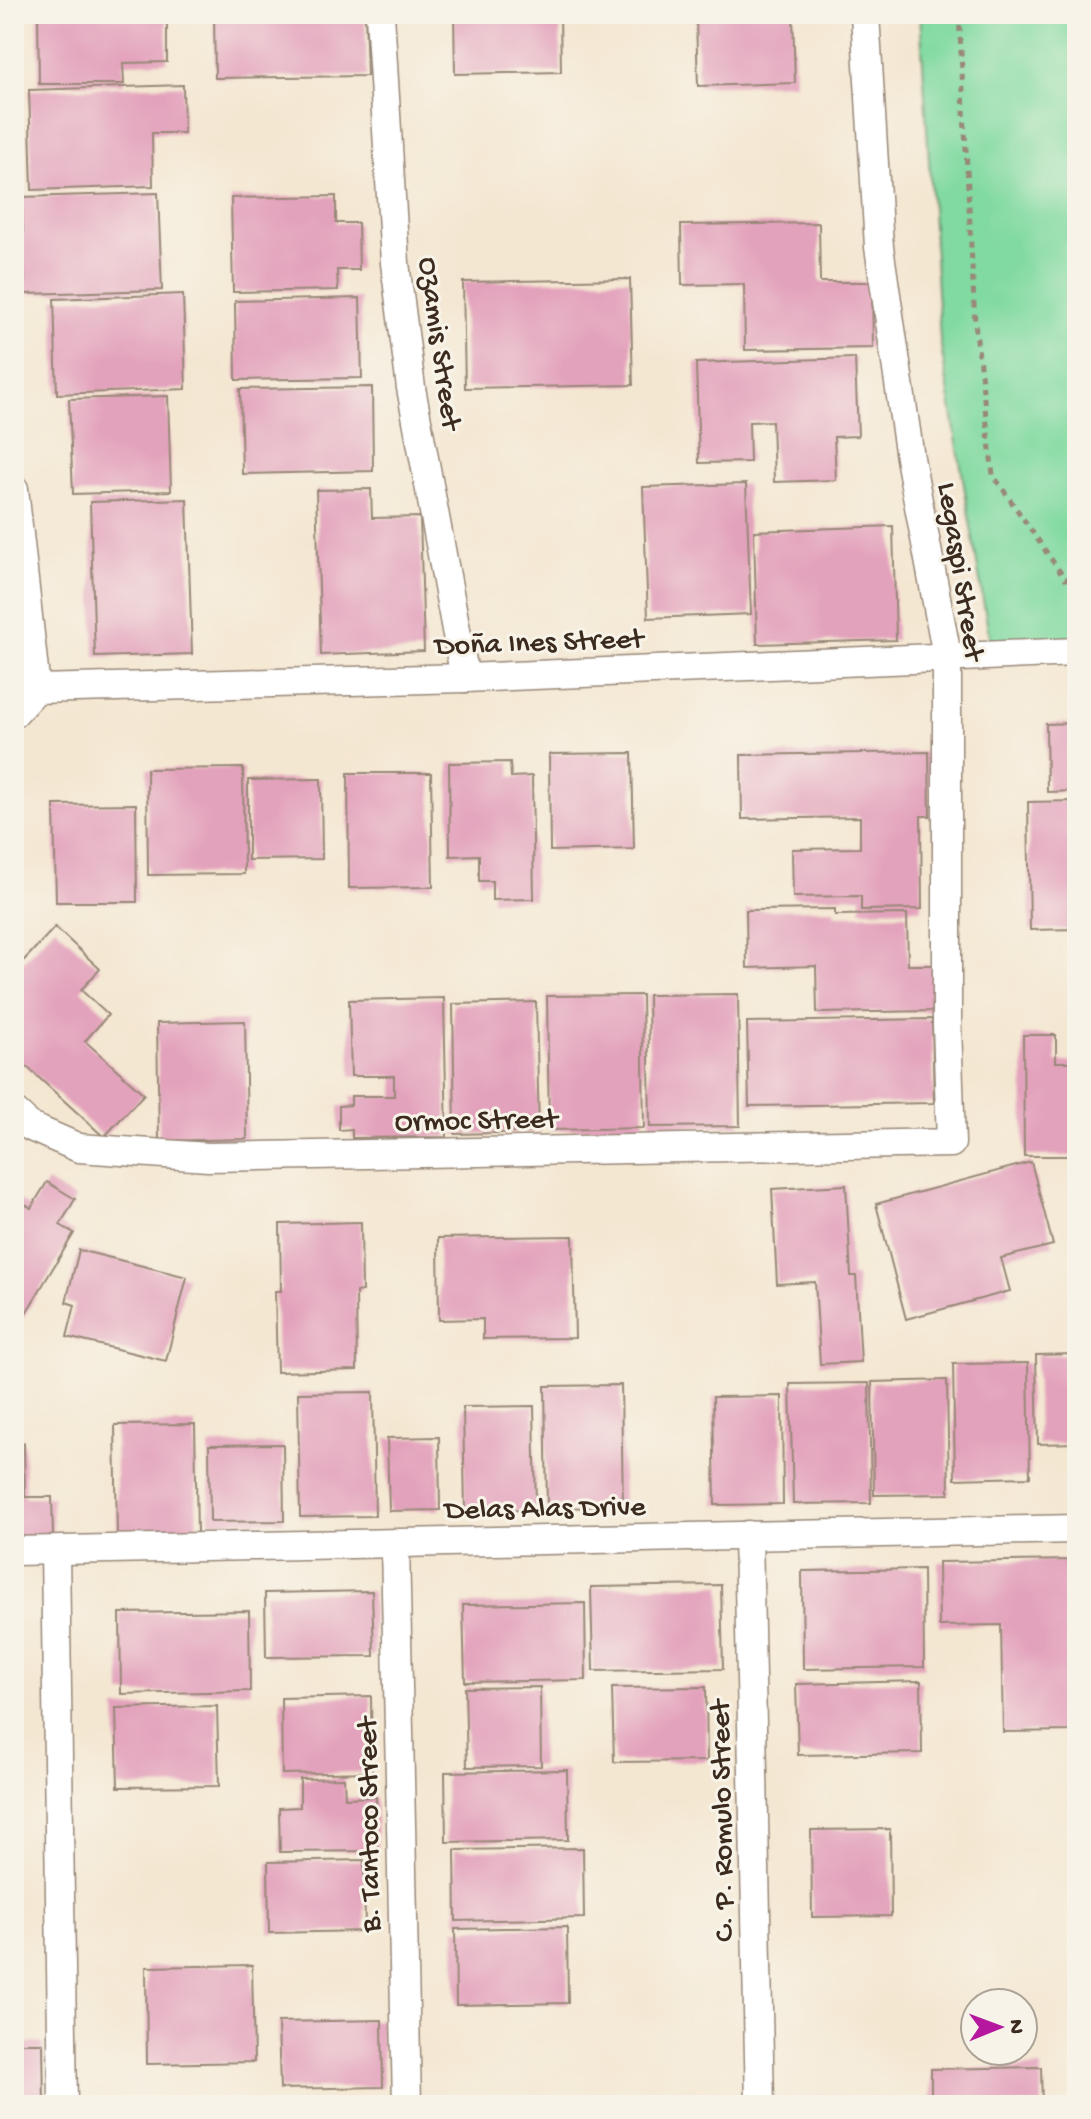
<svg xmlns="http://www.w3.org/2000/svg" width="1091" height="2119" font-family="'Gochi Hand',sans-serif">
  <style>
    .green { fill: #81daa0; stroke: #5e825f; stroke-width: 2 }
    .building { fill: #e3a2bc }
    .lines { fill: none; stroke-linecap: round; stroke-linejoin: round }
    .street-casing { stroke: #988878; stroke-width: 31 }
    .path { stroke: #988878; stroke-width: 5; stroke-dasharray: 6 6; stroke-linecap: butt }
    .street { stroke: #fff; stroke-width: 28 }
    .labels { text-anchor: middle; stroke-width: 6; stroke-linejoin: round; paint-order: stroke }
    .street-label { font-size: 30px; fill: #3b2a1e; stroke: #f7f3e8 }
  </style>
  <rect width="100%" height="100%" fill="#f7f3e8"/>
  <filter id="ink" filterUnits="userSpaceOnUse"><feTurbulence type="fractalNoise" baseFrequency=".0125" numOctaves="2"/><feDisplacementMap in="SourceGraphic" scale="16" xChannelSelector="R" yChannelSelector="G"/><feConvolveMatrix kernelMatrix="1 2 1 2 8 2 1 2 1" color-interpolation-filters="sRGB"/></filter>
  <filter id="wash" filterUnits="userSpaceOnUse"><feTurbulence type="fractalNoise" baseFrequency=".006" numOctaves="4" result="noise"/><feDisplacementMap in="SourceGraphic" scale="32" xChannelSelector="R" yChannelSelector="G"/><feGaussianBlur stdDeviation="1.8" result="paint"/><feColorMatrix in="noise" values="0 0 0 0 0 0 0 0 0 0 0 0 0 0 0 0 0 1.4 0 .05"/><feComposite in="paint" operator="in"/></filter>
  <g filter="url(#wash)">
    <rect width="100%" height="100%" fill="#f4e7d2"/>
    <path class="green" d="M920 14H1077V658L993 660 940 340Z"/>
    <g id="blocks">
      <g class="building">
        <path d="M38 14H167V62L123 63 124 84H39Z"/>
        <path d="M214 14H365L367 76 215 78Z"/>
        <path d="M454 14 560 15 561 72 455 74Z"/>
        <path d="M628 14H793L795 83 698 86 696 19 628 20Z"/>
        <path d="M183 85 184 133H152L153 186 32 190 29 90Z"/>
        <path d="M158 193 162 290 25 294 22 197Z"/>
        <path d="M336 196V223H358L359 270H337L338 290 233 292 231 198Z"/>
        <path d="M819 223 820 282H872L873 348 745 350 744 284 682 285 681 225Z"/>
        <path d="M630 279 633 385 465 388 463 282Z"/>
        <path d="M183 294 186 389 57 394 54 299Z"/>
        <path d="M360 298 362 378 236 380 235 301Z"/>
        <path d="M855 358 858 436 834 437 836 480 774 482 772 421 749 422 750 462 699 463 696 363Z"/>
        <path d="M372 387 373 471 242 474 240 389Z"/>
        <path d="M168 396 171 491 73 494 69 399Z"/>
        <path d="M746 484 751 614 648 618 643 487Z"/>
        <path d="M371 489 372 518 420 517 424 651 321 655 316 490Z"/>
        <path d="M187 499 192 654 95 657 90 502Z"/>
        <path d="M893 526 896 640 757 644 754 531Z"/>
        <path d="M1077 723V791L1047 792 1046 724Z"/>
        <path d="M929 752 930 816H921L922 909 861 910V896L793 897 792 849 860 848V817L742 819 741 755Z"/>
        <path d="M632 753 634 849 550 851 549 754Z"/>
        <path d="M510 762 511 777 532 776 534 899 492 900V881H479V855L450 856 449 763Z"/>
        <path d="M243 768 244 874 148 875 147 769Z"/>
        <path d="M348 773H431L433 887 349 888Z"/>
        <path d="M321 779 322 859 248 860V780Z"/>
        <path d="M1077 801V929L1030 930 1028 802Z"/>
        <path d="M136 804 137 902H56L54 805Z"/>
        <path d="M835 909V915L907 914 908 965H933V1011L817 1013 816 966 747 968 746 910Z"/>
        <path d="M55 927 100 969 81 990 108 1015 85 1041 144 1094 104 1137 14 1055V971Z"/>
        <path d="M738 994 740 1126 650 1127 648 995Z"/>
        <path d="M642 995 644 1128 549 1130 547 996Z"/>
        <path d="M444 998 447 1137 352 1138V1129L339 1130V1106L351 1105V1096H394V1076H351L349 1000Z"/>
        <path d="M536 1002 539 1132 455 1134 453 1004Z"/>
        <path d="M932 1019 934 1103 749 1106 747 1022Z"/>
        <path d="M245 1021 247 1139 159 1141 157 1023Z"/>
        <path d="M1023 1035H1056V1062H1072V1054H1077V1156H1024Z"/>
        <path d="M1031 1162 1053 1245 1001 1258 1010 1291 906 1319 876 1204Z"/>
        <path d="M47 1182 75 1199 60 1225 74 1233 14 1333V1197L31 1208Z"/>
        <path d="M846 1185 851 1276H856L861 1362 820 1364 815 1282 777 1284 772 1189Z"/>
        <path d="M361 1222 362 1291 356 1292 357 1370 277 1372 275 1291H281L280 1224Z"/>
        <path d="M573 1236 575 1338 483 1339V1319L439 1320 438 1238Z"/>
        <path d="M79 1250 187 1277 166 1361 67 1337 75 1305 66 1302Z"/>
        <path d="M1077 1354V1443L1038 1444 1036 1355Z"/>
        <path d="M1028 1363 1030 1477 955 1479 953 1364Z"/>
        <path d="M947 1380 949 1494 874 1495 872 1382Z"/>
        <path d="M869 1383 871 1503 793 1504 790 1384Z"/>
        <path d="M621 1385 623 1507 547 1508 545 1386Z"/>
        <path d="M373 1392 375 1516 300 1517 298 1393Z"/>
        <path d="M782 1396 783 1504 715 1505 713 1397Z"/>
        <path d="M534 1406 536 1510 465 1511 463 1407Z"/>
        <path d="M195 1424 197 1534 117 1536 115 1425Z"/>
        <path d="M439 1437 440 1510 389 1511 387 1438Z"/>
        <path d="M14 1443H24L25 1497H52L53 1536 14 1537Z"/>
        <path d="M283 1444 284 1521 210 1522 209 1445Z"/>
        <path d="M1077 1560V1623H1068L1070 1731 1003 1732 1001 1625 939 1626 938 1562Z"/>
        <path d="M923 1569 924 1667 803 1669 802 1571Z"/>
        <path d="M721 1585 723 1669 593 1671 591 1587Z"/>
        <path d="M372 1591 374 1656 266 1657 265 1593Z"/>
        <path d="M585 1603 586 1680 465 1682 463 1605Z"/>
        <path d="M249 1611 250 1691 121 1694 120 1613Z"/>
        <path d="M921 1681 922 1753 798 1755 796 1684Z"/>
        <path d="M540 1687 541 1766 467 1767 465 1688Z"/>
        <path d="M706 1687 707 1761 614 1762 612 1688Z"/>
        <path d="M371 1696 372 1772 282 1774 281 1698Z"/>
        <path d="M217 1706 219 1786 118 1787 116 1708Z"/>
        <path d="M567 1770 568 1840 446 1842 445 1772Z"/>
        <path d="M344 1778 345 1798 376 1797 377 1851 280 1852 279 1808 300 1807V1779Z"/>
        <path d="M890 1829 891 1916 812 1917 811 1830Z"/>
        <path d="M583 1848 584 1918 456 1921 455 1850Z"/>
        <path d="M364 1860 365 1931 269 1933 268 1862Z"/>
        <path d="M567 1927 568 2003 456 2005 455 1929Z"/>
        <path d="M252 1965 254 2062 147 2064 146 1967Z"/>
        <path d="M382 2020 383 2087 280 2089 278 2022Z"/>
        <path d="M14 2043H43L44 2105H14Z"/>
        <path d="M1041 2067 1042 2105H931V2069Z"/>
      </g>
    </g>
  </g>
  <g filter="url(#ink)">
    <use href="#blocks" fill-opacity="0" stroke="#988878" stroke-width="2"/>
    <g class="lines">
      <g class="street-casing">
        <g id="street">
          <path d="M380 14 395 263 411 388 465 678"/>
          <path d="M14 489 36 689"/>
          <path d="M14 713 36 689 465 678 1077 652"/>
          <path d="M14 1112 31 1127 79 1148 208 1157 951 1143 947 1025V656L910 458 879 247 865 14"/>
          <path d="M748 1535 760 2105"/>
          <path d="M395 1544 407 2105"/>
          <path d="M14 1551 1077 1529"/>
          <path d="M55 1551 63 2105"/>
        </g>
      </g>
      <path class="path" d="M959 14 975 323 993 475 1065 579H1077"/>
      <use href="#street" class="street"/>
    </g>
  </g>
  <g class="labels">
    <g class="street-label">
      <text transform="translate(442 343) rotate(82)" y="10">Ozamis Street</text>
      <text transform="translate(963 571) rotate(81)" y="10">Legaspi Street</text>
      <text transform="translate(539 640) rotate(-2)" y="10">Doña Ines Street</text>
      <text transform="translate(476 1118) rotate(-1)" y="10">Ormoc Street</text>
      <text transform="translate(545 1506) rotate(-1)" y="10">Delas Alas Drive</text>
      <text transform="translate(720 1821) rotate(-91)" y="10">C. P. Romulo Street</text>
      <text transform="translate(367 1825) rotate(-91)" y="10">B. Tantoco Street</text>
    </g>
  </g>
  <rect width="1091" height="2119" fill="none" stroke="#f7f3e8" stroke-width="48"/>
  <g transform="translate(999 2027) rotate(89)"><circle r="38" fill="#f7f3e8" stroke="#aca397" stroke-width="2"/>
  <path d="M0-6L14 30L0 20L-14 30Z" fill="#b5179e"/>
  <text y="-12" font-size="22" font-weight="bold" text-anchor="middle" fill="#3b2a1e">N</text>
  </g>
</svg>
